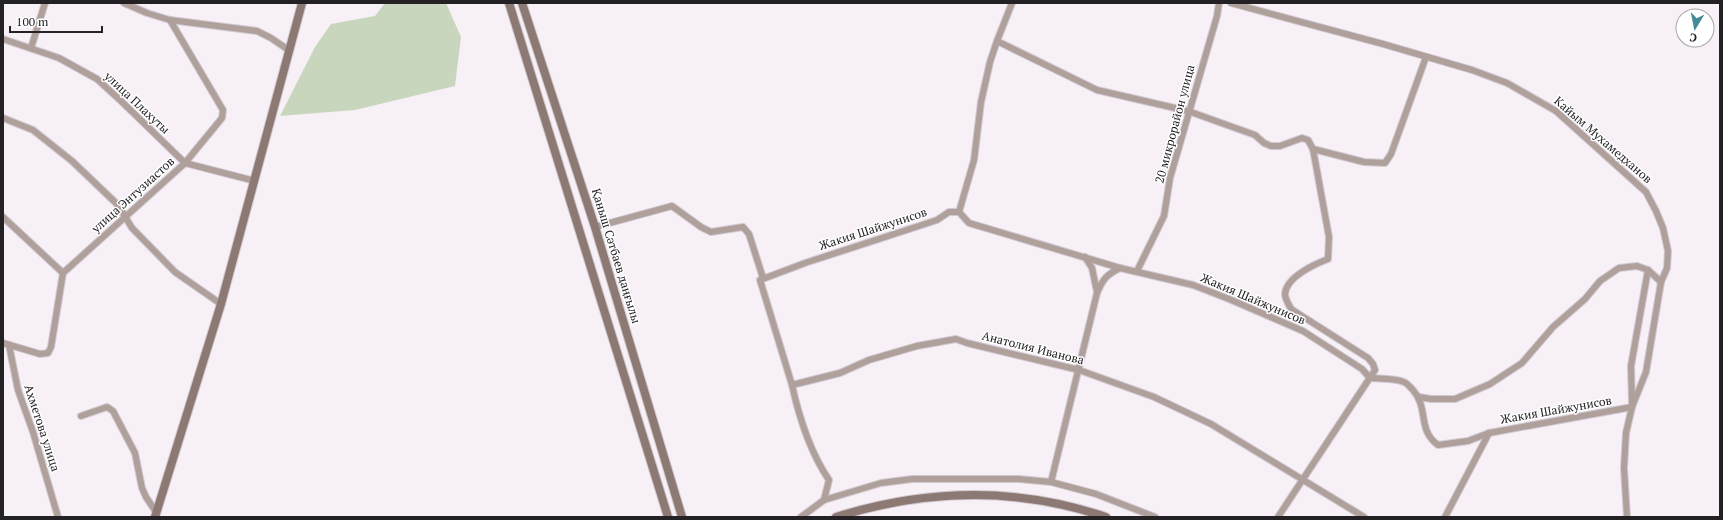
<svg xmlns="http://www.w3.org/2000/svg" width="1723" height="520" font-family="'PT Serif',serif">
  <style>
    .green { fill: #c9d6be }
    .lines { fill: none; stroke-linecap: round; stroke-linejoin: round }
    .street-casing { stroke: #d1cbd1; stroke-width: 8 }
    .secondary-casing { stroke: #d1cbd1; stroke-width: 10 }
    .street { stroke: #afa09c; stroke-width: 6 }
    .secondary { stroke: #8d7973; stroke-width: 8 }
    .labels { text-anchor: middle; stroke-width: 3; stroke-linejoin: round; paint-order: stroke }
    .street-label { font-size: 12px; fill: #242124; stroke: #fff }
  </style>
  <rect width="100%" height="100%" fill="#f7f0f7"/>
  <path class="green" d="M385 3H446L461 37 455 86 355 110 280 116 315 47 331 24 375 16Z"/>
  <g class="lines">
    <g class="street-casing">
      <g id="street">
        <path d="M124 3 147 13 170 20 257 31 271 38 290 51"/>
        <path d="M1231 3 1383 44 1472 70 1507 83 1556 111 1646 192 1656 211 1663 228 1668 251 1667 268 1661 282 1646 372 1632 407 1626 433 1624 468 1627 517"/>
        <path d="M3 39 59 58 97 79 120 100 185 163 255 181"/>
        <path d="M997 41 1097 90 1188 111 1255 135 1264 143 1271 146H1280L1302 138 1308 140 1313 149 1329 237 1328 259C1315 264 1286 277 1285 294 1285 299 1289 305 1291 309L1368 358 1373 364 1375 370 1278 517"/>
        <path d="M31 48 45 3"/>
        <path d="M3 118 33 130 72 161 118 205 132 228 175 272 221 304"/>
        <path d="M1313 149 1364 162 1385 163 1391 154 1426 57"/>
        <path d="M959 212 974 160 981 102 990 62 997 41 1012 3"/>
        <path d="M3 217 63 273"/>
        <path d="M595 227 672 206 701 227 711 232 743 227 749 234 763 278"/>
        <path d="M1085 257 1092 268 1097 292"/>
        <path d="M1137 271 1164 216 1170 178 1217 16 1219 3"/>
        <path d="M3 343 40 354 48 353 51 347 63 273 185 163 222 118 223 110 170 20"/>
        <path d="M9 345 18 390 33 432 58 517"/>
        <path d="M792 385 760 280 805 263 925 224 937 220 949 212H959L969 223 1120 268 1193 285 1229 299 1303 331 1362 369 1370 378C1381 379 1393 378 1404 382 1407 383 1410 387 1413 390 1429 408 1417 430 1438 445L1468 441 1489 433 1632 407"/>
        <path d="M1419 397 1431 399H1455L1490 384 1522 363 1553 327 1585 299 1600 281 1619 268 1637 266 1648 270 1661 282"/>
        <path d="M1632 403 1631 366 1648 270"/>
        <path d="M81 416 107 407 113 411 135 453 142 488 146 497 156 512"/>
        <path d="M1051 482 1097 293C1103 279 1106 275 1120 268"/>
        <path d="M824 500 829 480C810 452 799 417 792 385L840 373 869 360 917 346 956 339 967 343 1079 370 1154 397 1211 424 1364 517"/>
        <path d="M801 517 824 500 881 483 912 479H1019L1051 482 1096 494 1155 517"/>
        <path d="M1445 517 1489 433"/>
      </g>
    </g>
    <g class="secondary-casing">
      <g id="secondary">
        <path d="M509 3 668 517"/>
        <path d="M522 3 595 227 682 517"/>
        <path d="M155 517 221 304 302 3"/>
        <path d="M836 517C926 489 1015 486 1106 517"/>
      </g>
    </g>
    <use href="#street" class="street"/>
    <use href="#secondary" class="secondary"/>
  </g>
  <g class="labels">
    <g class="street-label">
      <text transform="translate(137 103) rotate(43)" y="4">улица Плахуты</text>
      <text transform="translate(1175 124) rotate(-75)" y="4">20 микрорайон улица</text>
      <text transform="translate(1603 140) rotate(41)" y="4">Кайым Мухамедханов</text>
      <text transform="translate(133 195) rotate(-42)" y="4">улица Энтузиастов</text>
      <text transform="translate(873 229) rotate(-18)" y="4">Жакия Шайжунисов</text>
      <text transform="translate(616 256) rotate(73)" y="4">Қаныш Сәтбаев даңғылы</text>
      <text transform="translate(1253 299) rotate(23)" y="4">Жакия Шайжунисов</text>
      <text transform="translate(1033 348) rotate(14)" y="4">Анатолия Иванова</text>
      <text transform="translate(1556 410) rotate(-10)" y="4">Жакия Шайжунисов</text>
      <text transform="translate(42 428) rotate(72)" y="4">Ахметова улица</text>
    </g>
  </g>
  <rect width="1723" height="520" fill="none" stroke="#242124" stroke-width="8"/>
  <g transform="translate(1695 28) rotate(190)"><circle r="19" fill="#ffffff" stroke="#a7a6a7"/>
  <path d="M0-3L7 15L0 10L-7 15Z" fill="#458b96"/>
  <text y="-6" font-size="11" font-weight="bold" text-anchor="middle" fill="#242124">С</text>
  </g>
  <path d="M10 26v6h92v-6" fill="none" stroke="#242124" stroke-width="2"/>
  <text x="16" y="26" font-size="12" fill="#242124" stroke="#ffffff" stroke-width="3" paint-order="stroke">100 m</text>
</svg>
